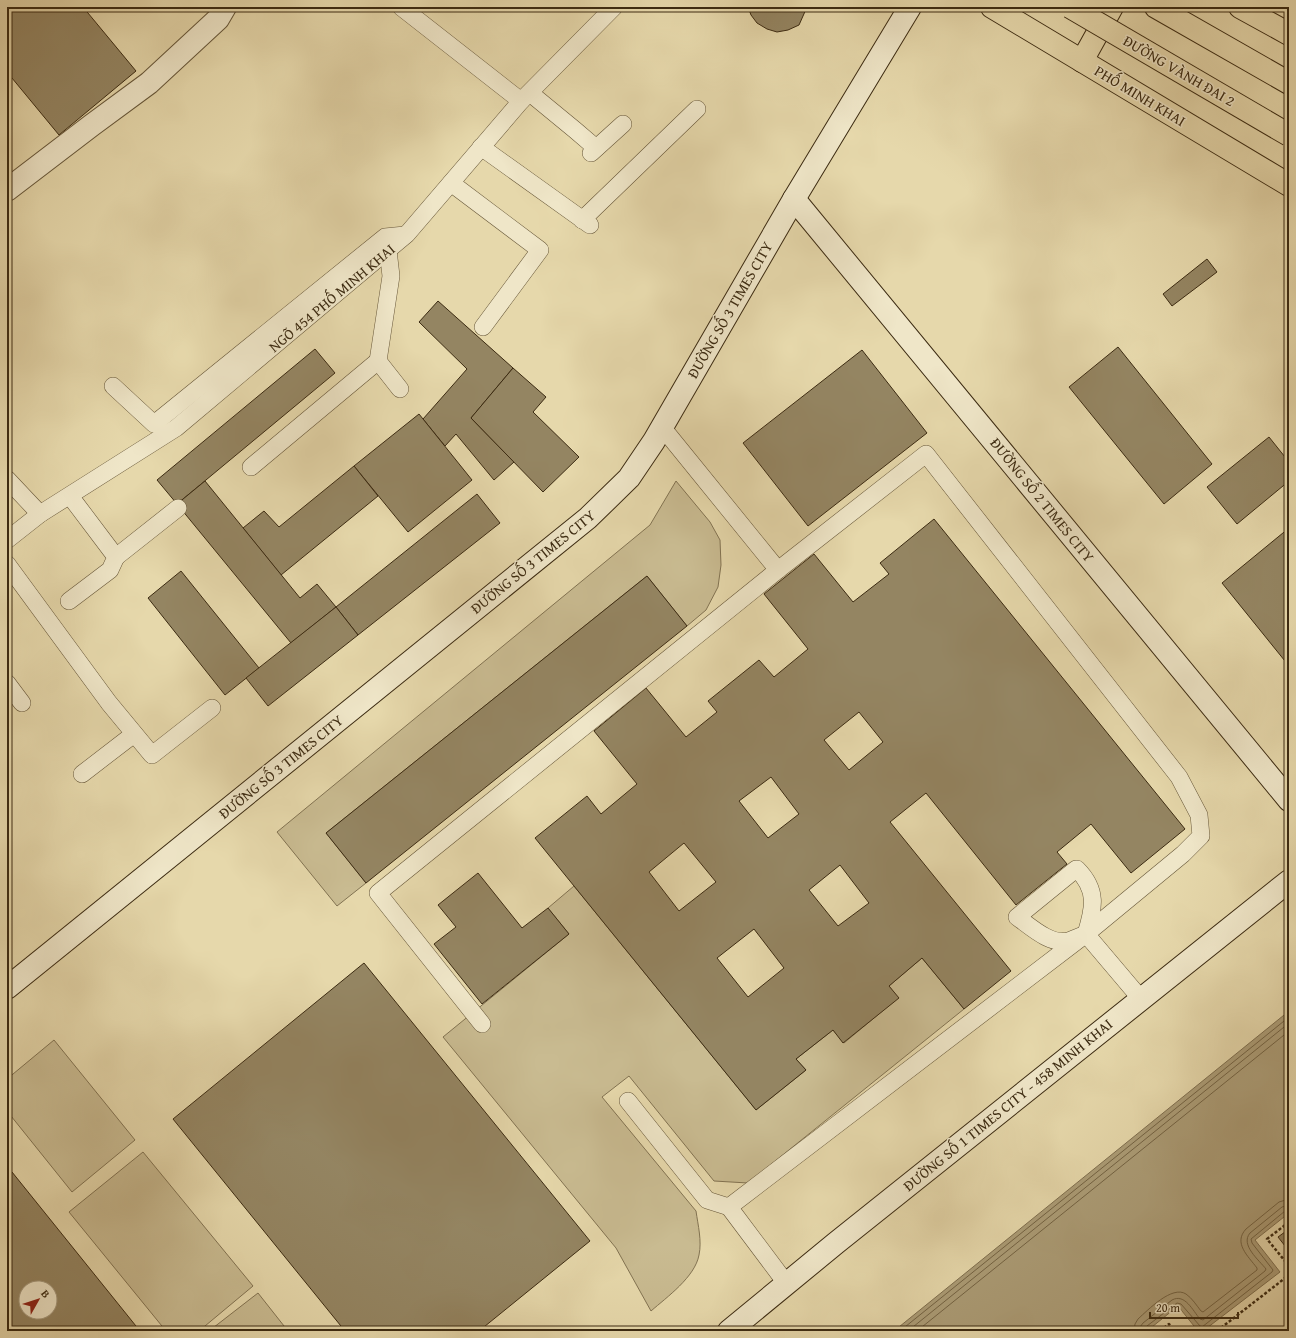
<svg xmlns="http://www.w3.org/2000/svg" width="1296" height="1338" font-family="'Gentium Book Plus',serif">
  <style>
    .green { fill: #c9bb91; stroke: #827352 }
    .water { fill: #ac9d77; stroke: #7f6f4f }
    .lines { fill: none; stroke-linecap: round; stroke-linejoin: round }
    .shore { stroke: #746444; stroke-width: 1 }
    .building { fill: #948562; stroke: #3c2b12; fill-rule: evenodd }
    .lane-casing { stroke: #665638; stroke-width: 18 }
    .street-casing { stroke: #665638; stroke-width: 24 }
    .secondary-casing { stroke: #3c2b12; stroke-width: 24 }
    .primary-casing { stroke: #3c2b12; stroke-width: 24 }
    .highway-casing { stroke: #3c2b12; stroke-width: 24 }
    .path { stroke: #3c2b12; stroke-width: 2.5; stroke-dasharray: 3 2; stroke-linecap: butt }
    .lane { stroke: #efe6c8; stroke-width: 17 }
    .street { stroke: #efe6c8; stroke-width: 22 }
    .secondary { stroke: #efe6c8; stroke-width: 22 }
    .primary { stroke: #e6d8ab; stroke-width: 22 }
    .highway { stroke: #e6d8ab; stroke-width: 22 }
    .highway-bridge-casing { stroke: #3c2b12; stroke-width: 24; stroke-linecap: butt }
    .highway-bridge { stroke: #e6d8ab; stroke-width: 22 }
    .labels { text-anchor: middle; stroke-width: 3; stroke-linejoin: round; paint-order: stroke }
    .street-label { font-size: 15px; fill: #3c2b12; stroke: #efe6c8 }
  </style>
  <rect width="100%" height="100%" fill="#e6d8ab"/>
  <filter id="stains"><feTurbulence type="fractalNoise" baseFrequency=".005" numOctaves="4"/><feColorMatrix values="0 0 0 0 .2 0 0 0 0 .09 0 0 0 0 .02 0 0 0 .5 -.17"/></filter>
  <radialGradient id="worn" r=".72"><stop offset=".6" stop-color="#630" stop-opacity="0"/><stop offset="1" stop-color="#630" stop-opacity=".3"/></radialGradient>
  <g class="green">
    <path d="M676 481 710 522 720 540 721 565 718 587 706 610 687 626 647 576 326 833 366 883 337 906 277 832 650 525Z"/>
    <path d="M574 886 756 1110 806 1070 796 1059 833 1030 844 1043 898 998 889 986 922 958 964 1009 748 1183 714 1181 629 1076 602 1097 696 1211C698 1225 702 1241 699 1255 695 1277 667 1297 651 1311L616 1248 443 1037 569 934 548 908Z"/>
    <path d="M54 1040 135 1140 72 1192 7 1111V1079Z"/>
    <path d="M143 1152 253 1286 199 1331H166L69 1212Z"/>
    <path d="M258 1293 288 1331H209Z"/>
  </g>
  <path class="water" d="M1289 1011V1213L1255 1240 1280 1272 1203 1331H1198L1178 1306 1147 1331H894Z"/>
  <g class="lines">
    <g class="shore">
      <path d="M900 1331 1289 1017"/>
      <path d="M908 1331 1289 1023"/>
      <path d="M917 1331 1289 1031"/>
      <path d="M1134 1331 1135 1324 1138 1319C1148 1310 1172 1285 1186 1294 1192 1298 1197 1306 1201 1311L1203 1312 1257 1270V1268C1248 1256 1233 1243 1246 1229L1279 1202 1289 1199"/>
      <path d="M1140 1331V1327L1143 1323 1172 1300C1185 1293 1193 1311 1200 1319L1203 1320 1265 1271 1266 1269C1259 1260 1240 1245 1250 1233L1282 1207 1289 1205"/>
      <path d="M1145 1331 1147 1326 1177 1303 1181 1304 1200 1326 1202 1327 1272 1272 1273 1270 1252 1243 1251 1239 1285 1211 1289 1210"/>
    </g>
  </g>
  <g class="building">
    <path d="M7 7H83L136 71 59 135 7 72Z"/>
    <path d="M748 7H807L799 25 788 30 777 32 767 29 757 23 751 15Z"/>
    <path d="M1207 259 1217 272 1172 306 1163 294Z"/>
    <path d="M438 301 513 368 471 418 514 462 494 480 456 434 445 446 423 419 467 369 419 322Z"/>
    <path d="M1118 347 1212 464 1164 504 1069 387Z"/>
    <path d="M315 349 335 373 177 504 157 480Z"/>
    <path d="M862 350 927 433 808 526 743 443Z"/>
    <path d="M513 368 546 397 533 412 579 457 543 492 471 418Z"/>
    <path d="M419 414 472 480 408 532 354 466Z"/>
    <path d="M1269 437 1289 462V481L1237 524 1207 487Z"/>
    <path d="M354 466 378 496 281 575 243 528 264 511 279 527Z"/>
    <path d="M205 481 300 598 317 584 336 607 291 643 177 504Z"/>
    <path d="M477 494 500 523 358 635 336 607Z"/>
    <path d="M934 519 1185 829 1131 873 1091 824 1057 852 1067 864 1016 905 926 793 890 822 1011 971 964 1009 922 958 889 986 899 998 843 1043 833 1030 796 1059 806 1070 756 1110 535 838 587 796 601 814 637 784 594 731 646 688 686 737 717 712 708 701 759 660 774 677 808 649 764 594 814 554 853 602 889 574 880 563ZM859 712 883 742 849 770 824 740ZM771 777 799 814 768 838 739 801ZM684 843 716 882 679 911 649 872ZM840 865 869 903 838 926 809 890ZM754 929 784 968 748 997 717 958Z"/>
    <path d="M1289 528V666L1222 583Z"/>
    <path d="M181 571 259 668 225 695 148 598Z"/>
    <path d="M647 576 687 626 366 883 326 833Z"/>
    <path d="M336 607 358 635 268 706 246 678Z"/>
    <path d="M478 873 522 928 548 908 569 934 482 1004 434 944 456 927 438 905Z"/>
    <path d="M364 963 590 1241 479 1331H345L173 1119Z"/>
    <path d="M12 1172 140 1331H9L7 1328V1175ZM26 1288H50V1312H26Z"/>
    <path d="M1289 1229V1251L1278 1237Z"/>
  </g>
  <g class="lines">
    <g class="lane-casing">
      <g id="lane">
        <path d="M401 7 521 101"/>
        <path d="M530 93 575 130 596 148"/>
        <path d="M481 147 590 225"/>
        <path d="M591 153 623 124"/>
        <path d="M451 183 540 250 483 327"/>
        <path d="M582 220 697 109"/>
        <path d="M388 250 391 276 378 361 400 389"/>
        <path d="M113 386 154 424 385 237 405 235"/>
        <path d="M662 427 778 570"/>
        <path d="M251 467 378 361"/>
        <path d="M7 479 40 514"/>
        <path d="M7 540 40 514 176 428 407 234 521 101 614 7"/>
        <path d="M116 557 178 508"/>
        <path d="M7 564 109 703 152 755 212 708"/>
        <path d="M69 601 110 570 116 557 70 496"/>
        <path d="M7 683 22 703"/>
        <path d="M82 774 134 734"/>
        <path d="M1076 869H1077C1098 890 1094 908 1086 934 1080 936 1074 939 1068 941 1050 945 1031 927 1017 917Z"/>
        <path d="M1086 934 1141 999"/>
        <path d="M482 1024 378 893 778 570 926 454 1179 777 1199 815 1201 836 1183 854 1086 934 729 1207"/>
        <path d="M628 1101 707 1200 729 1207 786 1283"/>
      </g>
    </g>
    <g class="street-casing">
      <path id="street" d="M7 190 92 125 149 83 218 19 225 7"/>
    </g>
    <g class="secondary-casing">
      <g id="secondary">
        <path d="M794 199 1289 800"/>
        <path d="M7 988 588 518 629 478 654 441 794 199 910 7"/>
        <path d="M729 1331 836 1243 1289 881"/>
      </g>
    </g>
    <g class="primary-casing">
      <g id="primary">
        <path d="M992 7 1289 185"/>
        <path d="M1240 7 1289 34"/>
        <path d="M1082 61 1112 7"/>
      </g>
    </g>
    <g class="highway-casing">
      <path id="highway" d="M1156 7 1289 83"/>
    </g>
    <g class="path">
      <path d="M1289 1222 1267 1239 1289 1266"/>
      <path d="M1160 1331 1169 1324 1174 1331"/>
      <path d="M1217 1331 1289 1275"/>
    </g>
    <use href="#lane" class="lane"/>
    <use href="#street" class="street"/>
    <use href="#secondary" class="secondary"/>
    <use href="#primary" class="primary"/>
    <use href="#highway" class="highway"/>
    <g class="highway-bridge-casing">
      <path id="highway-bridge" d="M1070 7 1289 135"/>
    </g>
    <use href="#highway-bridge" class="highway-bridge"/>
  </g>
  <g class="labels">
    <g class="street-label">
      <text transform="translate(1179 71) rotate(30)" y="5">ĐƯỜNG VÀNH ĐAI 2</text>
      <text transform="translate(1140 96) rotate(31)" y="5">PHỐ MINH KHAI</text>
      <text transform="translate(332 298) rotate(-40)" y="5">NGÕ 454 PHỐ MINH KHAI</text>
      <text transform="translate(730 310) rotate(-60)" y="5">ĐƯỜNG SỐ 3 TIMES CITY</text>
      <text transform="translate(1042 500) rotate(51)" y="5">ĐƯỜNG SỐ 2 TIMES CITY</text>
      <text transform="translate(533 562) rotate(-39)" y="5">ĐƯỜNG SỐ 3 TIMES CITY</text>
      <text transform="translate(281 767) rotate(-39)" y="5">ĐƯỜNG SỐ 3 TIMES CITY</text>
      <text transform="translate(1008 1105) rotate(-39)" y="5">ĐƯỜNG SỐ 1 TIMES CITY - 458 MINH KHAI</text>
    </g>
  </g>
  <rect width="1296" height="1338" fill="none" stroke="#e6d8ab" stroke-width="24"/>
  <rect x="8" y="8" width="1280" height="1322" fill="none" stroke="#3c2b12" stroke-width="2"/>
  <rect x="12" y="12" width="1272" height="1314" fill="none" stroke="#3c2b12"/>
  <g transform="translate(38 1300) rotate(51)"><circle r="19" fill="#efe6c8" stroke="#a79b7f"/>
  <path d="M0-3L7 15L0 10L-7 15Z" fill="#8f2418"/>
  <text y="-6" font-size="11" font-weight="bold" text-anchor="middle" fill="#3c2b12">B</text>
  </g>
  <path d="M1150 1312v6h88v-6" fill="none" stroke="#3c2b12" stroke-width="2"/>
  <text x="1156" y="1312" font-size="12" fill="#3c2b12" stroke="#efe6c8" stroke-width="3" paint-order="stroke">20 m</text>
  <rect width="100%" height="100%" filter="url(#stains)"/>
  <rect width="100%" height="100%" fill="url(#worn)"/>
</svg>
